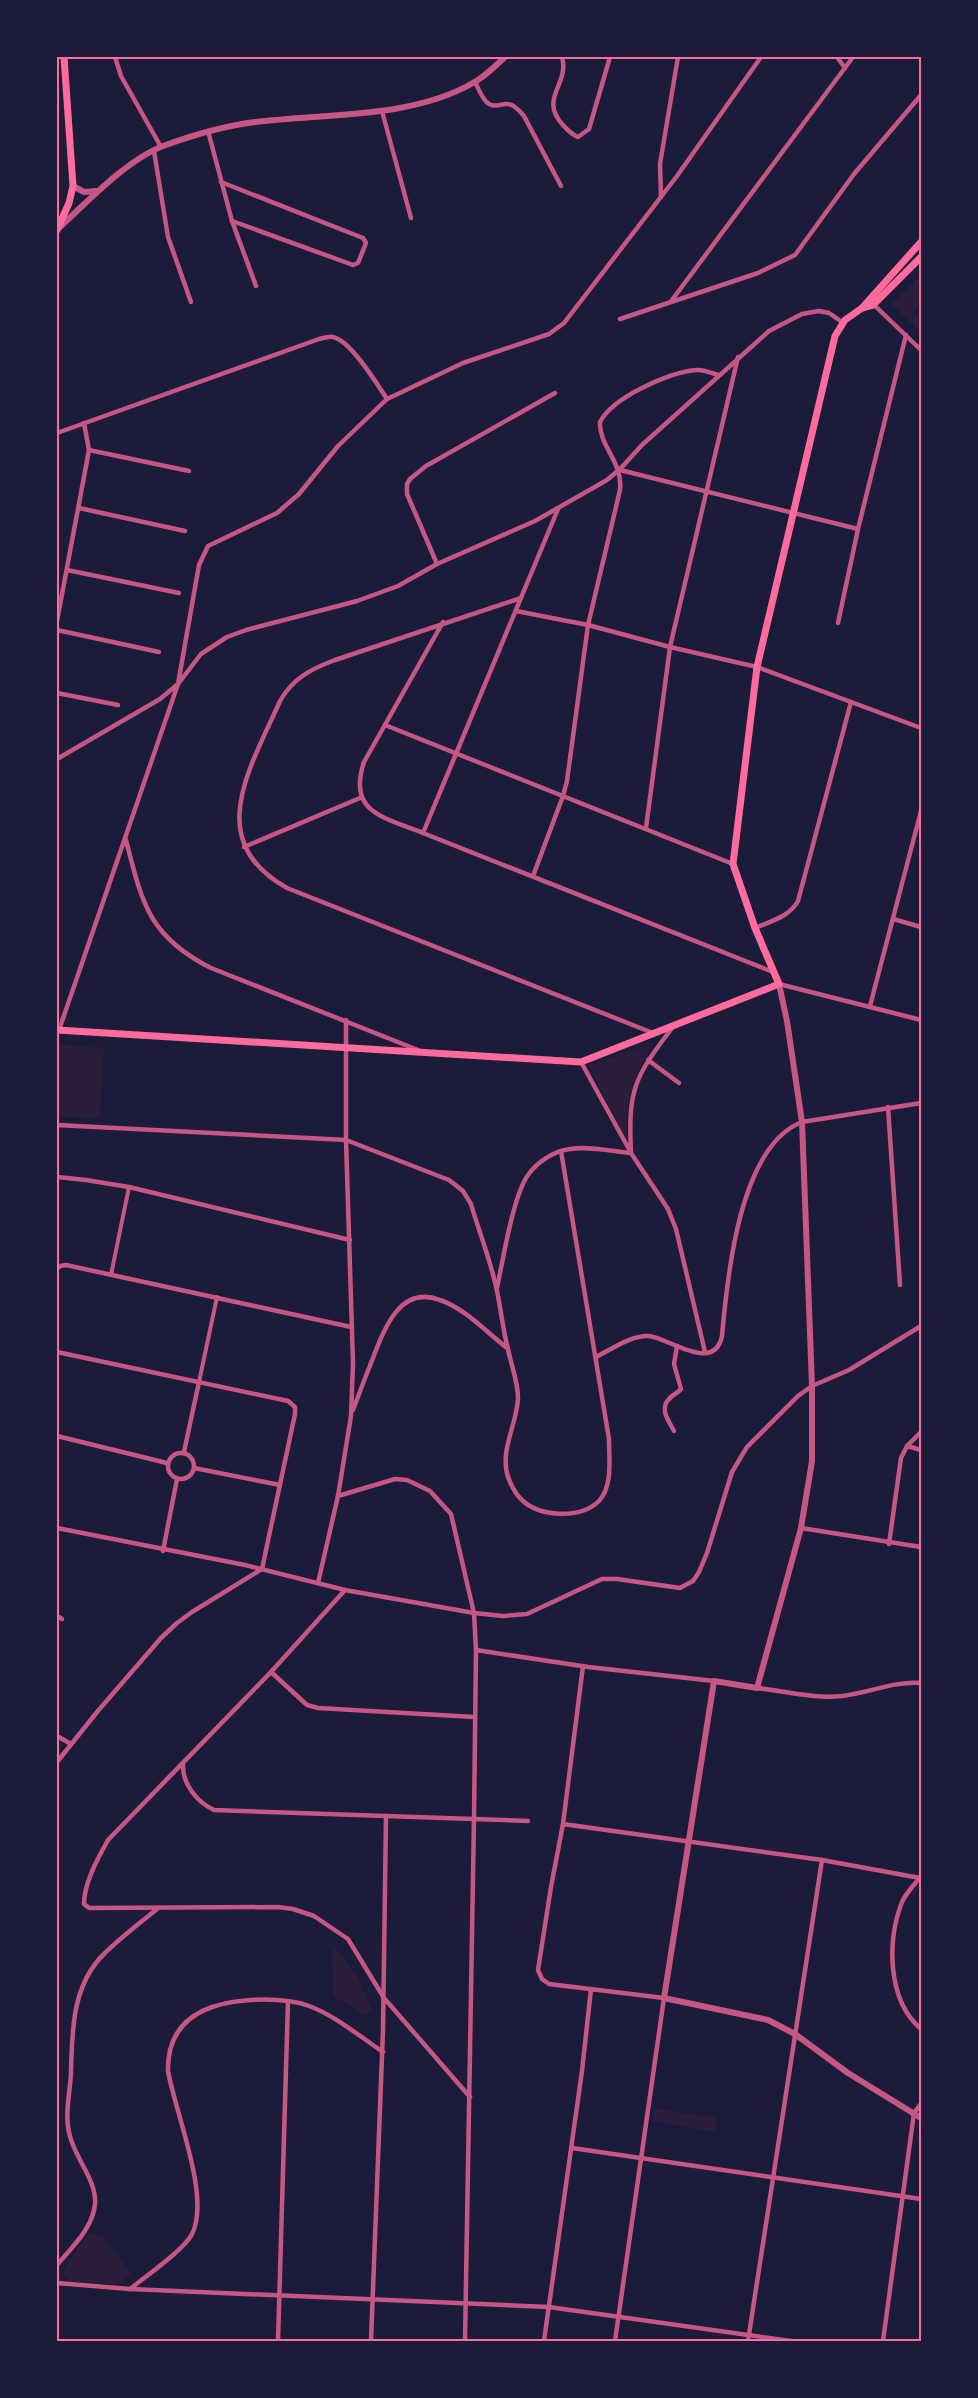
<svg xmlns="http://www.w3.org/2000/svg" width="978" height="2398" font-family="Inter,sans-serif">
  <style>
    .green { fill: #2a1e3b }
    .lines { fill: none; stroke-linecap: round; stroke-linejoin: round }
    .pedestrian { stroke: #c65784; stroke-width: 4 }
    .minor { stroke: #c65784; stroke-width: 4.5 }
    .tertiary { stroke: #c65784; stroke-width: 6 }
    .secondary { stroke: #ff6b9d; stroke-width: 7 }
    .neatline { fill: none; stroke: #ff6b9d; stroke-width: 2 }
  </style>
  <rect width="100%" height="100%" fill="#1b1b3a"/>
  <g class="green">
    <path d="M921 274V303L913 312 921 320V333L892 304Z"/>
    <path d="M654 1042C632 1080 626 1093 626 1139L589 1066Z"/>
    <path d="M57 1044 104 1048 100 1118 57 1117Z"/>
    <path d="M332 1943 357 1975 372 2010 365 2015 333 1996Z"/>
    <path d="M654 2108 717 2118 714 2132 652 2121Z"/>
    <path d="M89 2233 104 2237 131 2273 121 2284 70 2281 62 2276 67 2264Z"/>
  </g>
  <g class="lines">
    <g class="pedestrian">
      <path d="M111 1275 129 1187"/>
      <path d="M199 1382 217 1297"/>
    </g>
    <g class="minor">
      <path d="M115 57 121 76 161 147"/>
      <path d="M562 57C570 85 538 98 563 125 568 131 571 134 578 137L589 129 610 57"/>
      <path d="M837 57 845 68"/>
      <path d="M475 82C479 89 482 100 489 104 501 111 505 93 524 116L561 186"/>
      <path d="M382 111 411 218"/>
      <path d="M208 131 232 221 256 286"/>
      <path d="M154 151 168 237 191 302"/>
      <path d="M221 182 363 238 366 243 358 263 353 265 232 221"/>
      <path d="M661 197 660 164 678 57"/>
      <path d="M672 300 853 57"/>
      <path d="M873 304 921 350"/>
      <path d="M620 319 758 273 795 255 854 174 921 95"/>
      <path d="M57 433 319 339C323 338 329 336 333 337 351 341 377 384 387 399"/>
      <path d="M89 450 189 471"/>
      <path d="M620 470 858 529"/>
      <path d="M79 508 185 531"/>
      <path d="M437 564 407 494V484L410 479 426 466 555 393"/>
      <path d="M67 570 179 593"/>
      <path d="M521 598 335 660C311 669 293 678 280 701 251 767 202 841 287 888L653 1033"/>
      <path d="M516 611 588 625 670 647 757 667 921 728"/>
      <path d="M57 621 89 450 84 423"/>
      <path d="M443 622 364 762C347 813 384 817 423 833L773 972"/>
      <path d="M838 623 858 529 906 335"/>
      <path d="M57 630 159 652"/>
      <path d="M57 693 118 705"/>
      <path d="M385 725 733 864"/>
      <path d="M57 759 160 699 178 684 201 654 227 637 246 630 357 601 398 586 437 564 535 521 607 480 621 468 642 445 769 331 802 314 819 311 829 313 842 322"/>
      <path d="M646 828 670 647 738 357"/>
      <path d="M423 833 558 509"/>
      <path d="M126 840C142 903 149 937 211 968L418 1050"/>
      <path d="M244 847 360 798"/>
      <path d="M533 876 563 796 567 781 588 625 620 490C623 461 599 447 600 422 613 397 668 373 696 370 703 369 711 373 718 375"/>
      <path d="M893 919 921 927"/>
      <path d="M755 928C771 921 789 917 798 901L851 702"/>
      <path d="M779 984 921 1020"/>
      <path d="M870 1006 921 811"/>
      <path d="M59 1030 178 684 199 565 208 546 277 513 299 494 338 446 387 399 463 363 549 334 564 323 677 176 761 57"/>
      <path d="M648 1060 679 1083"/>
      <path d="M581 1062 630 1151"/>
      <path d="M888 1107 900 1285"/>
      <path d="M57 1125 346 1140 449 1180 463 1191 471 1204C479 1232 491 1261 497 1291 501 1310 503 1330 508 1349 511 1365 518 1381 518 1398 517 1426 497 1454 510 1482 513 1489 517 1496 523 1501 541 1517 581 1519 599 1501 613 1486 609 1458 609 1439L561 1151"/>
      <path d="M631 1153C628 1089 634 1078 672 1028"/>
      <path d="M57 1177 86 1180 129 1187 350 1240"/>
      <path d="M57 1269 60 1266 66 1265 351 1327"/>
      <path d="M497 1288C503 1260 513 1196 528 1175 537 1162 554 1151 570 1149 590 1146 611 1151 631 1153L668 1209 676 1229 705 1352"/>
      <path d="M57 1352 288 1401 295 1407V1414L262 1569 192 1612 177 1623 161 1638 97 1712 57 1762"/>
      <path d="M596 1357C612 1349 631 1335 649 1336 669 1338 714 1374 722 1336 727 1279 739 1146 802 1122L921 1103"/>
      <path d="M353 1410C359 1394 365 1378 371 1363 383 1333 398 1284 440 1300 466 1309 486 1332 507 1348"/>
      <path d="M674 1431C669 1421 659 1409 669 1399 673 1394 677 1394 681 1389L674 1364 677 1346"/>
      <path d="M57 1436 167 1463"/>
      <path d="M907 1446 921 1450"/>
      <path d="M184 1452 199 1382"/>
      <circle cx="181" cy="1466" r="13"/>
      <path d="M194 1468 280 1485"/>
      <path d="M338 1496 395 1479 407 1480 430 1491 451 1514 474 1613 476 1650 474 1819 465 2341"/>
      <path d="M57 1528 245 1565 345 1590 474 1613 503 1616 527 1614 602 1579H617L680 1588 693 1581 699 1572 707 1553 732 1472 747 1447 798 1396 812 1386 849 1370 921 1326"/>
      <path d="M801 1528 921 1547"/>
      <path d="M889 1544 901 1458 907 1446 921 1432"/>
      <path d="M163 1551 177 1479"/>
      <path d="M318 1583 338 1496 351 1416 353 1363 346 1140V1020"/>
      <path d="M345 1590 271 1672 108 1840C98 1858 84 1883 84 1904L89 1908 278 1907 293 1909 314 1916 348 1939 384 1998 470 2097"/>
      <path d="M57 1616 62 1619"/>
      <path d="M476 1650 588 1667 714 1681"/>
      <path d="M583 1666 563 1824 551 1887 538 1970 542 1979 549 1984 664 1998 615 2341"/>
      <path d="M271 1672 307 1705 318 1708 474 1717"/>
      <path d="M757 1688C784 1691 814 1699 842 1696 869 1693 893 1681 921 1683"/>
      <path d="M57 1736 71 1744"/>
      <path d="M183 1764C182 1784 197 1802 214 1810L528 1821"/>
      <path d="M563 1824 822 1860 920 1878"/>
      <path d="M921 1876C915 1884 906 1893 902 1902 887 1941 887 2000 921 2029"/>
      <path d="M572 2148 921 2199"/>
      <path d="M57 2265C71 2248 93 2228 95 2204 97 2181 75 2158 70 2136 64 2116 70 2093 71 2073 72 2031 72 1984 105 1953 121 1937 140 1923 157 1909"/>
      <path d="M57 2283 130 2289 549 2307 791 2341"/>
      <path d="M130 2289C146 2276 184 2250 192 2234 211 2197 175 2112 168 2071 167 2020 205 2003 250 2000 269 1999 290 1999 309 2006 336 2016 359 2036 383 2052"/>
      <path d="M278 2341 288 2001"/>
      <path d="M371 2341 383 2030 386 1816"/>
      <path d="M544 2341 582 2071 591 1989"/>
      <path d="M748 2341 822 1860"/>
      <path d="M883 2341 914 2113 921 2104"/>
    </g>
    <g class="tertiary">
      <path d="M73 186 84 192 97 191"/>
      <path d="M60 227C88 201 127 160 163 146 193 135 224 126 255 122 326 113 410 119 473 83 485 77 495 66 505 57"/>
      <path d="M779 984 787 1021 802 1122 812 1386V1461L801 1528 757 1688 714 1681 664 1998 768 2020 795 2034 848 2073 921 2118"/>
    </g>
    <g class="secondary">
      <path d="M57 230 69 203 73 186 64 57"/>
      <path d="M862 308 921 242"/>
      <path d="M57 1030 581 1062 779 984 755 928 733 864 757 667 835 336 845 320 862 308 873 305 921 257"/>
    </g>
  </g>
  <rect width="978" height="2398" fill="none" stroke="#1b1b3a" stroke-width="117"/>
  <rect x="58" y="58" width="862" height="2282" class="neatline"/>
</svg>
